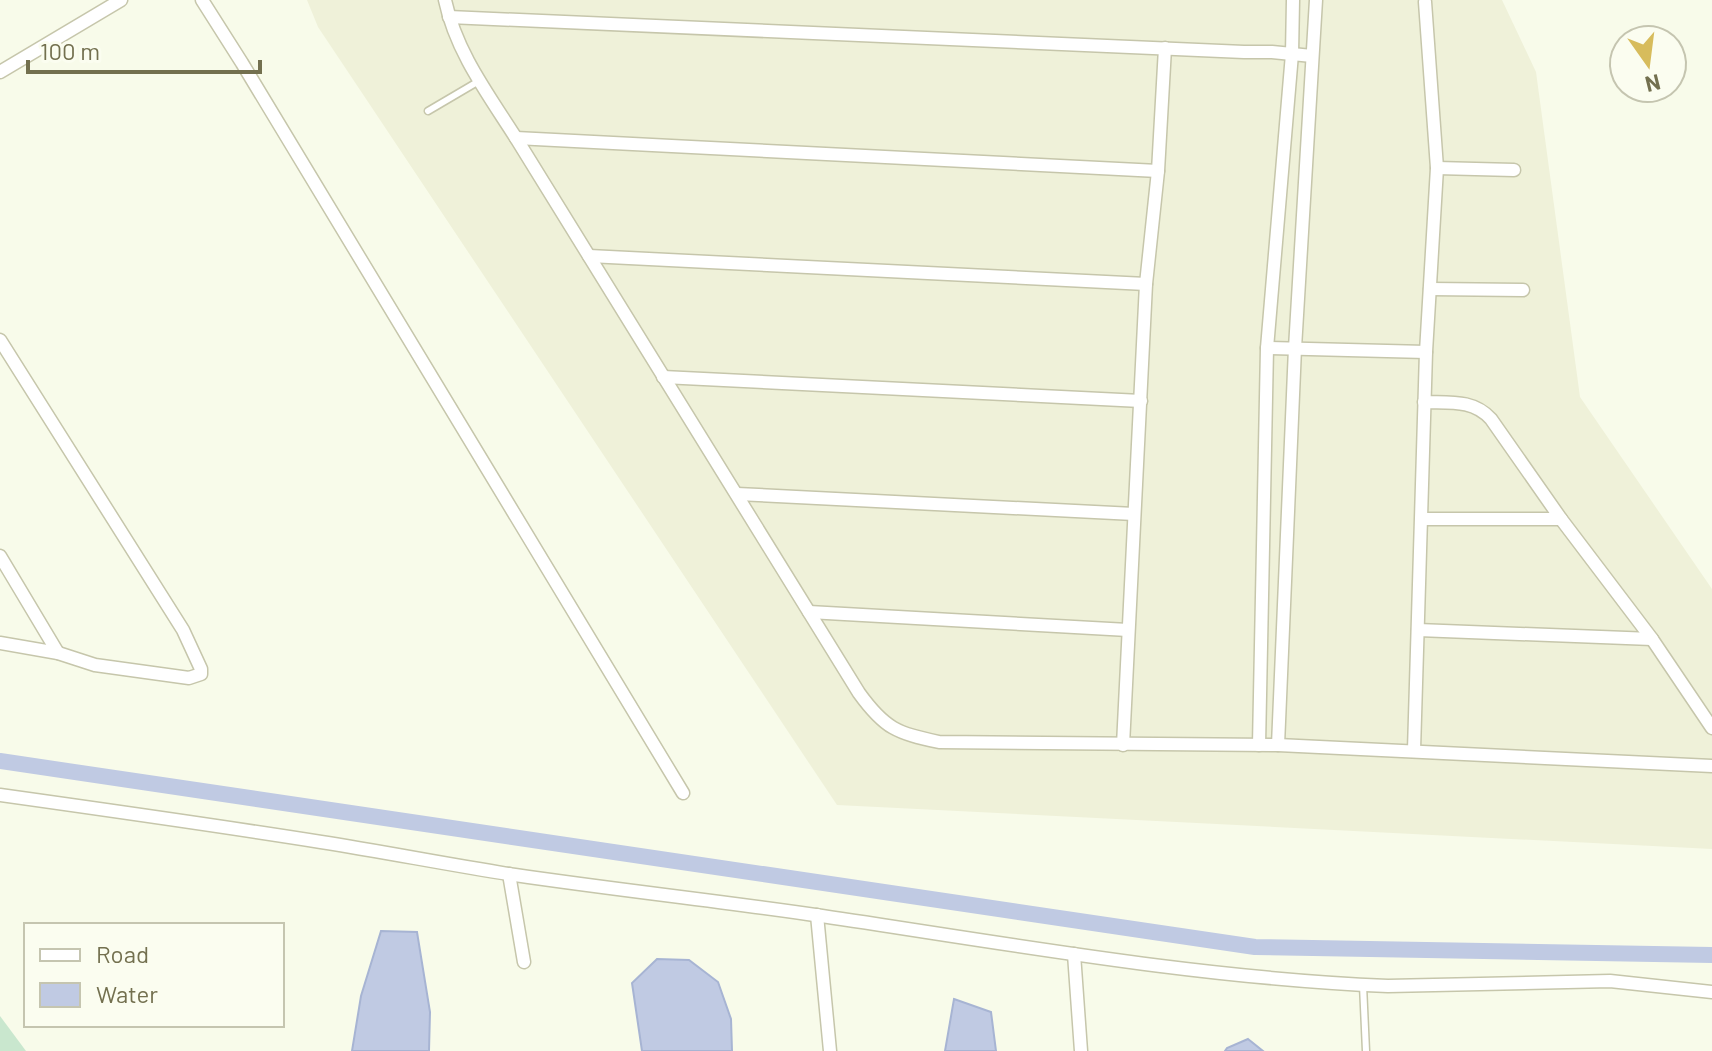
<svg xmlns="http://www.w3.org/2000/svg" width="1712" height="1051" font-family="Barlow,sans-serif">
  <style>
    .residential { fill: #eff1d9 }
    .green { fill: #c9e7ce }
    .water { fill: #c0cae3; stroke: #a7b4d3; stroke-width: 2 }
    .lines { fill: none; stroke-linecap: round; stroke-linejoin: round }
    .canal { stroke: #c0cae3; stroke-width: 16 }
    .service-casing { stroke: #c6c6ab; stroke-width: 9 }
    .minor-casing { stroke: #c6c6ab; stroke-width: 15 }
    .service { stroke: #fff; stroke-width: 6 }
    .minor { stroke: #fff; stroke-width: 12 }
  </style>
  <rect width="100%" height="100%" fill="#f8fbea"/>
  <path class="residential" d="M307 0H1502L1536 72 1580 397 1712 589V849L837 805 318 27Z"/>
  <path class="green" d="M0 1016 26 1051H0Z"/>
  <g class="water">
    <path d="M381 931 417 932 430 1012 429 1051H352L361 996Z"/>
    <path d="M657 959 689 960 718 982 731 1019 732 1051H642L632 983Z"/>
    <path d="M954 999 991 1012 996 1051H945Z"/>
    <path d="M1248 1039 1263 1051H1225L1227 1048Z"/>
  </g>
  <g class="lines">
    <path class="canal" d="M0 761 1255 947 1712 955"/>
    <g class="service-casing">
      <g id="service">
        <path d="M428 111 479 81"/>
        <path d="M1363 985 1366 1051"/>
      </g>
    </g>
    <g class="minor-casing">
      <g id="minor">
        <path d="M202 0 242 63 683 793"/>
        <path d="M445 0C456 52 488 94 516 138L859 693C885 729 897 733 939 742L1278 745 1712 766"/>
        <path d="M449 17 1244 52H1272L1312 56"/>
        <path d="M0 72 121 0"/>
        <path d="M516 138 1158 171"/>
        <path d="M1437 168 1514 170"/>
        <path d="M589 256 1146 284"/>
        <path d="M1430 289 1523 290"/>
        <path d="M0 340 183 630 201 669V674L189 678 95 665 58 653 0 643"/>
        <path d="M1267 348 1426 352"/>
        <path d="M663 377 1141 401"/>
        <path d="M1424 402C1449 403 1473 399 1491 419L1561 519 1652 639 1712 728"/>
        <path d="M737 494 1134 514"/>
        <path d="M1422 519H1561"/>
        <path d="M0 556 58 653"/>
        <path d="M809 612 1128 630"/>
        <path d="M1418 630 1652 639"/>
        <path d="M1123 745 1146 284 1158 171 1165 48"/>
        <path d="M1259 745 1267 348 1292 54 1293 0"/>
        <path d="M1278 745 1295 348 1316 0"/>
        <path d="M1414 750 1426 352 1437 168 1425 2"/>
        <path d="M0 795C107 810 214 825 321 842 385 852 450 865 515 875 617 890 720 901 822 916 1010 944 1198 978 1388 986L1610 981 1712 992"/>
        <path d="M509 874 524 962"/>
        <path d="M817 915 830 1051"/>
        <path d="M1074 954 1081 1051"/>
      </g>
    </g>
    <use href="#service" class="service"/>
    <use href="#minor" class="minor"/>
  </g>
  <rect x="24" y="923" width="260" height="104" fill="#fbfdf0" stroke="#c5c5b0" stroke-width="2"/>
  <rect x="40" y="949" width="40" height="12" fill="#ffffff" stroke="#c5c5b0" stroke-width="2"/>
  <text x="96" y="963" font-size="24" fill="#73704f">Road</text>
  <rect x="40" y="983" width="40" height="24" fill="#c0cae3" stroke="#c5c5b0" stroke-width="2"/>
  <text x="96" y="1003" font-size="24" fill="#73704f">Water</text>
  <g transform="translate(1648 64) rotate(166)"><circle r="38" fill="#fbfdf0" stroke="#c5c5b0" stroke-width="2"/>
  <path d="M0-6L14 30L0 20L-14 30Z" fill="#d7bc5c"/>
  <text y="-12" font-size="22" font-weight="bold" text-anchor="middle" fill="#73704f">N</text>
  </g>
  <path d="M28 60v12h232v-12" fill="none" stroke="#73704f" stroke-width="4"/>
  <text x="40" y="60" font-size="24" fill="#73704f" stroke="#fbfdf0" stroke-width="6" paint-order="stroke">100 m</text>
</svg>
